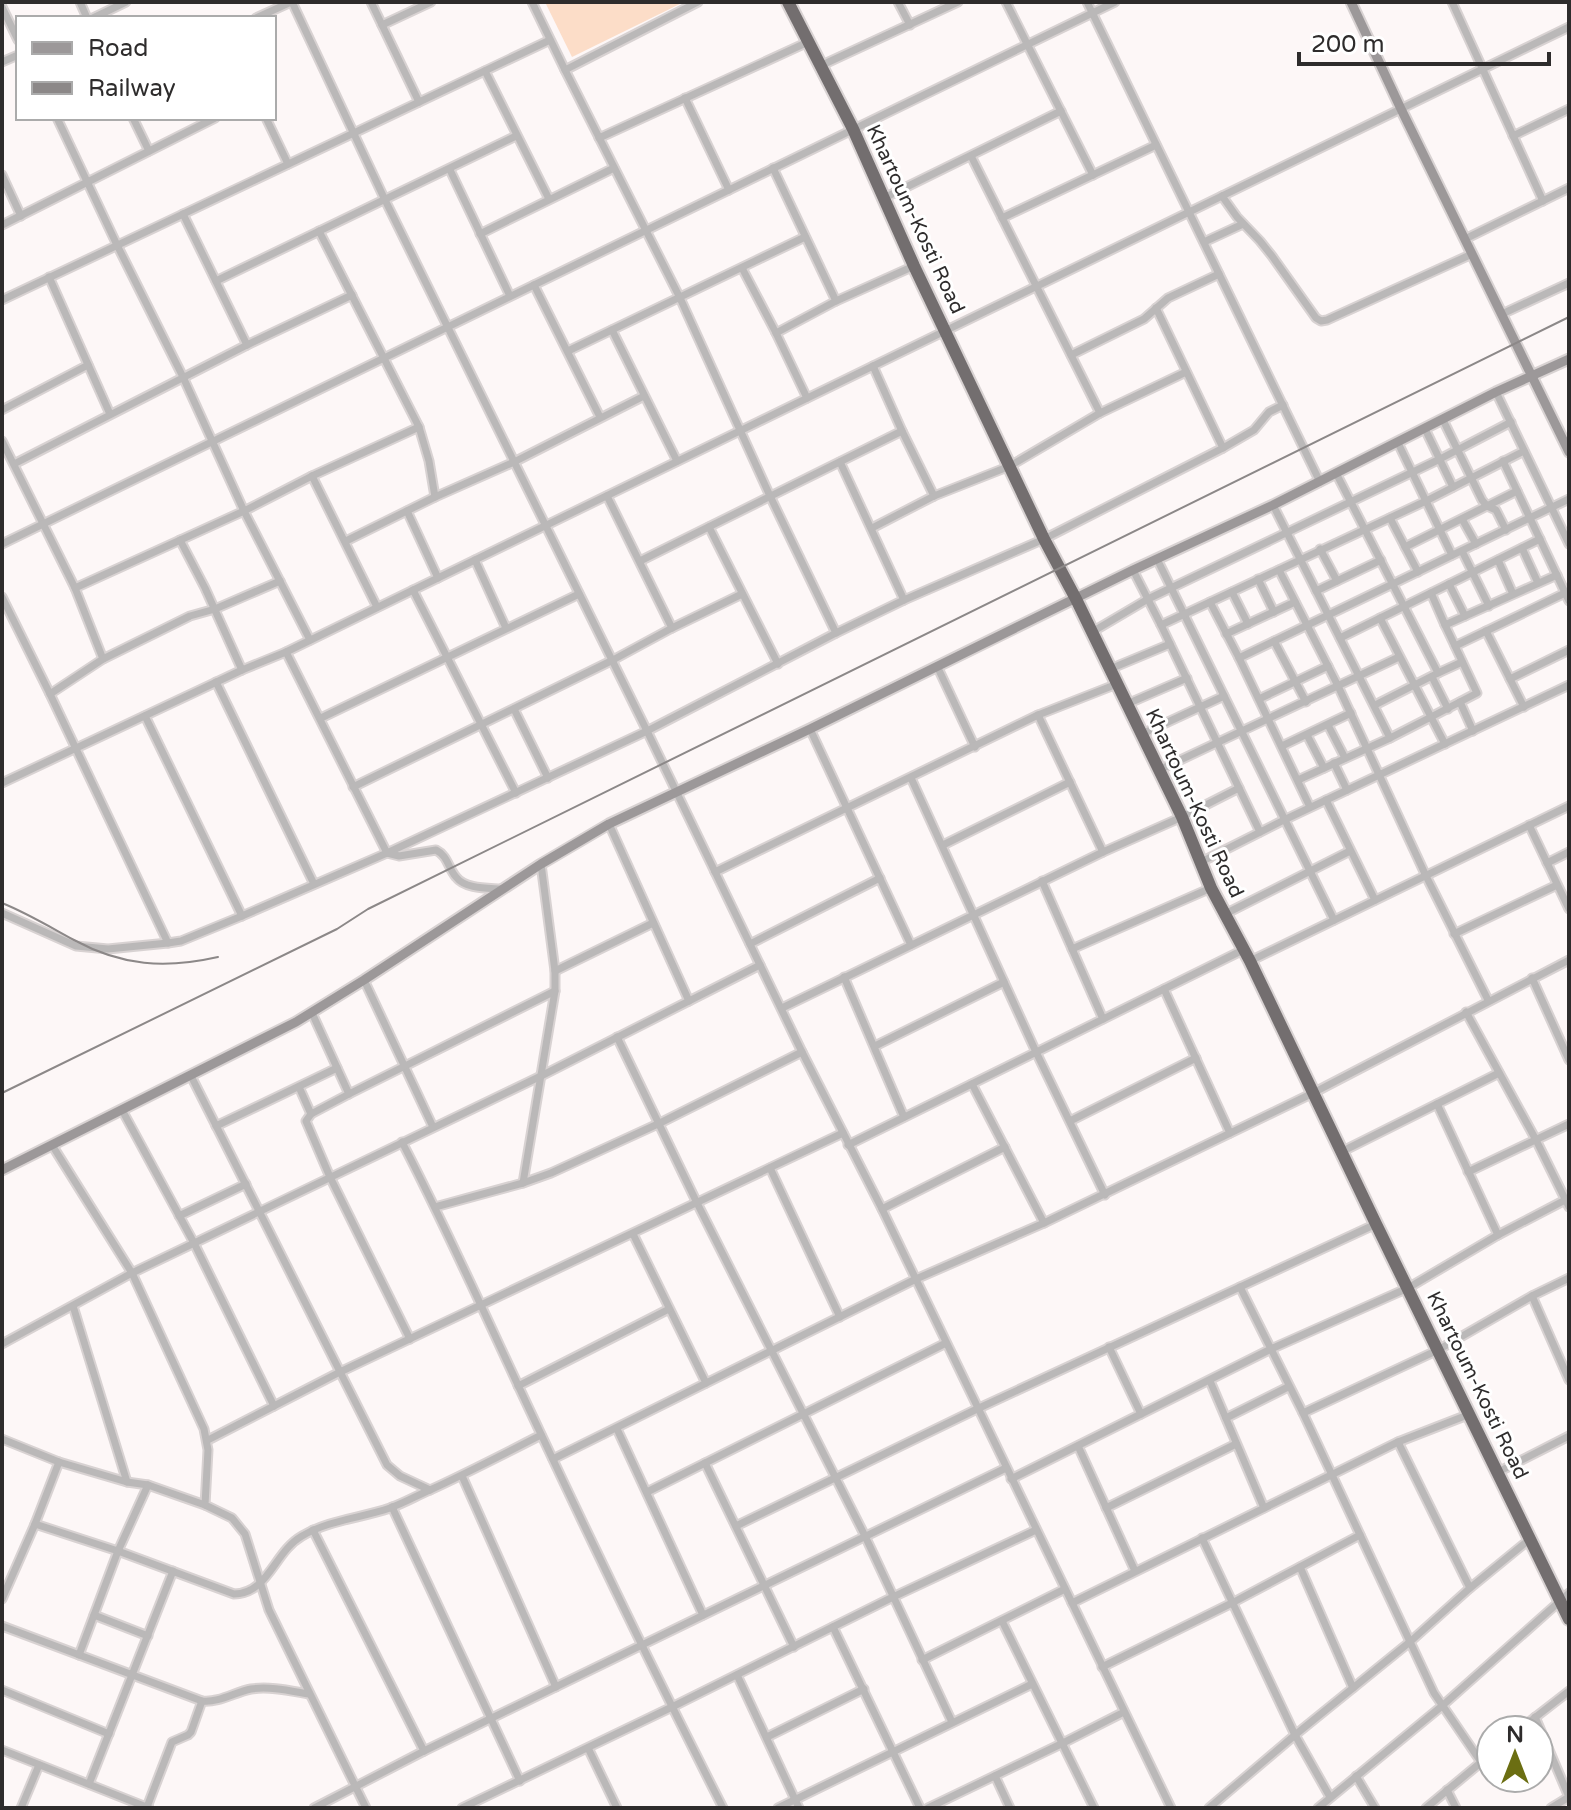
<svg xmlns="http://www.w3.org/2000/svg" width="1571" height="1810" font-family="'Varela Round',sans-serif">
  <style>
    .green { fill: #fcddc8 }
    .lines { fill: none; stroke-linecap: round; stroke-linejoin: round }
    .street-casing { stroke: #d8d2d2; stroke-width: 11 }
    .secondary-casing { stroke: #d8d2d2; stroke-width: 13 }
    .highway-casing { stroke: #d8d2d2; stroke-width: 16 }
    .street { stroke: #bab8b8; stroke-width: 7 }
    .secondary { stroke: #9c9899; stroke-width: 9 }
    .highway { stroke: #736e6f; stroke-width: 12 }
    .rail { stroke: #8c8888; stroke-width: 2 }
    .labels { text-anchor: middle; stroke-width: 6; stroke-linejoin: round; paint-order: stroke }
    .street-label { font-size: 20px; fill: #2e2c2c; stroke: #fff }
  </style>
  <rect width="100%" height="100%" fill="#fdf7f7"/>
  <path class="green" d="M545 2H684L572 57Z"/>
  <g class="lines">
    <g class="street-casing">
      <g id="street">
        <path d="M80 2 87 18"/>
        <path d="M292 2 385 200 647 731 802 1052 882 1209 1171 1808"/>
        <path d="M371 2 419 102"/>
        <path d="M532 2 565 70 680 298 770 496 836 633"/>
        <path d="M898 2 910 25"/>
        <path d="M1006 2 1093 175"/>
        <path d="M1087 2 1320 482"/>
        <path d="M1452 2 1543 201"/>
        <path d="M2 7 18 40"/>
        <path d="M93 18 126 2"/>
        <path d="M256 18 291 2"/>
        <path d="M382 25 431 2"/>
        <path d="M2 62 18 55"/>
        <path d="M820 66 958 2"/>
        <path d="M565 70 698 2"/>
        <path d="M485 71 549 199"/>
        <path d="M685 98 729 190"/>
        <path d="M57 118 117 245 183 377 244 511 310 640"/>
        <path d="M133 118 149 151"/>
        <path d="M266 118 288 164"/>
        <path d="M1513 136 1569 109"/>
        <path d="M599 138 808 42"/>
        <path d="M971 156 1100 413"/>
        <path d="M773 168 836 301"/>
        <path d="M450 170 510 296"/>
        <path d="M2 175 21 216"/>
        <path d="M1222 196 1237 217 1260 241 1272 256 1316 318 1321 321 1327 320 1472 254"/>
        <path d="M884 198 1061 111"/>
        <path d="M183 214 247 345"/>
        <path d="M1002 218 1156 145"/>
        <path d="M2 225 215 118"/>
        <path d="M319 231 419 427 429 461 435 497"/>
        <path d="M480 234 614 168"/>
        <path d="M1465 239 1569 188"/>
        <path d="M1204 242 1243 224"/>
        <path d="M742 268 776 333 807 398"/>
        <path d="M49 277 110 414"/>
        <path d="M216 281 516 136"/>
        <path d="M534 285 600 417"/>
        <path d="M2 300 550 40"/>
        <path d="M1156 308 1223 448"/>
        <path d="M1502 314 1569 283"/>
        <path d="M612 330 677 461"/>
        <path d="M776 333 836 301 914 266"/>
        <path d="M568 351 805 237"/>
        <path d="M1071 355 1144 319 1168 298 1219 274"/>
        <path d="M873 366 902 431 934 496"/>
        <path d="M1496 392 1569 544"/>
        <path d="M2 410 88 365"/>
        <path d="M1443 420 1482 500 1487 506 1496 510 1506 530"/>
        <path d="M1425 429 1453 487"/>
        <path d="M2 441 75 588 103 659"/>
        <path d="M1398 443 1452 555"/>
        <path d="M1503 461 1569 601"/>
        <path d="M840 462 904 600"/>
        <path d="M14 464 247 345 352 295"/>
        <path d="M1336 473 1438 673 1375 705"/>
        <path d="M312 476 377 607"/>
        <path d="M607 496 672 628"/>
        <path d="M1273 505 1390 738 1298 780"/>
        <path d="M407 511 438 578"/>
        <path d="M1390 518 1418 572"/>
        <path d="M1462 519 1476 544"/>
        <path d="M709 527 778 664"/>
        <path d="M872 528 934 496 1010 466 1100 413 1186 372"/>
        <path d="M180 540 205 588 242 670"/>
        <path d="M346 541 435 497 514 462 644 396"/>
        <path d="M2 544 1115 2"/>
        <path d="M1405 547 1517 491"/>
        <path d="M1522 548 1538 583"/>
        <path d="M1320 549 1337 581"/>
        <path d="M1462 551 1489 606"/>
        <path d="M1157 559 1334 920"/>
        <path d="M475 560 506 628"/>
        <path d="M1498 560 1513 594"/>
        <path d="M640 561 902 431"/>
        <path d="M1133 570 1161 625 1260 832"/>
        <path d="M1279 570 1338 686 1426 876 1488 1000"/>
        <path d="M1258 579 1274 612"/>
        <path d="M1449 584 1465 616"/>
        <path d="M75 588 244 511 312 476 419 427"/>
        <path d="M413 590 516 793"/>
        <path d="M1316 591 1381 560"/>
        <path d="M1232 592 1248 624"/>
        <path d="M1431 593 1445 625 1557 575"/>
        <path d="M2 597 50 694 168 943 181 941 242 916 387 853 647 731 836 633 904 600 1044 539 1223 448 1254 430 1269 412 1283 405"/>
        <path d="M1210 602 1239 658 1310 807"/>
        <path d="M1380 618 1431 717 1477 693 1455 646"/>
        <path d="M1161 625 1426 501 1524 451"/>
        <path d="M1445 625 1455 646 1565 593"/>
        <path d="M1486 631 1524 707"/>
        <path d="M1092 632 1148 599 1440 459 1511 422"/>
        <path d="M1226 634 1295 602"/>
        <path d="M1340 638 1540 539"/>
        <path d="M1274 641 1306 702"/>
        <path d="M286 652 387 853 399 856 436 850C448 856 448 868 456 877 465 889 487 888 501 889"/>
        <path d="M1239 658 1569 499"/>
        <path d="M937 666 975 747"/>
        <path d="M1110 669 1170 644"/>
        <path d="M1438 673 1462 662"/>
        <path d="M1432 677 1448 709"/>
        <path d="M1510 679 1569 650"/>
        <path d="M216 682 314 884"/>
        <path d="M50 694 103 659 190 616 215 609 280 581"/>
        <path d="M1259 699 1328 666"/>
        <path d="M1460 702 1473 731"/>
        <path d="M1127 704 1187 678"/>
        <path d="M514 709 548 778"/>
        <path d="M1038 715 1103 852"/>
        <path d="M145 716 242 916"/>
        <path d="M321 718 579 594"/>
        <path d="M1328 725 1345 758"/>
        <path d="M810 729 911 945"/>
        <path d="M1142 734 1224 696"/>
        <path d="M1307 735 1324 768"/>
        <path d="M1390 738 1431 717 1445 744"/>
        <path d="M1282 746 1351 713"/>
        <path d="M1334 763 1347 790"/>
        <path d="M1159 770 1399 657"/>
        <path d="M911 778 1036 1052 1105 1195"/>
        <path d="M2 783 242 670 286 652 1569 27"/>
        <path d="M353 787 611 661 672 628 742 594"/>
        <path d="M1326 800 1375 900"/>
        <path d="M609 824 689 1001"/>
        <path d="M1529 825 1569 909"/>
        <path d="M943 845 1070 782"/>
        <path d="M1201 862 1284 820 1569 685"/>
        <path d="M1547 863 1569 852"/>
        <path d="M715 872 1038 715 1117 684"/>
        <path d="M1042 881 1103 1019"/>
        <path d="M2 913 76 946 108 949 168 943"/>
        <path d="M1225 914 1350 851"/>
        <path d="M1454 934 1557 885"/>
        <path d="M750 944 880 878"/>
        <path d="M1072 949 1211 888"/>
        <path d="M1250 961 1569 806"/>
        <path d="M555 971 653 923"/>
        <path d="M844 977 904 1117"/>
        <path d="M1532 978 1569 1060"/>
        <path d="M364 980 433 1127"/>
        <path d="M1164 989 1230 1133"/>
        <path d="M782 1008 1103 852 1182 817 1239 788"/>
        <path d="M1466 1012 1536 1140 1569 1207"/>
        <path d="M312 1013 349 1094"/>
        <path d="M617 1037 697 1203 865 1536 952 1722"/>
        <path d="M875 1046 1004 982"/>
        <path d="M191 1076 387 1465 400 1476 430 1490"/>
        <path d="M972 1084 1044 1223"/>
        <path d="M299 1087 311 1114"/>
        <path d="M1437 1104 1498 1235"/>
        <path d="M122 1110 194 1243 274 1406"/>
        <path d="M1070 1121 1196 1058"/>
        <path d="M216 1126 337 1068"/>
        <path d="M402 1142C451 1237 494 1335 540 1432 599 1558 660 1684 723 1808"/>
        <path d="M52 1145 132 1273 204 1429 208 1450 205 1505 232 1518 245 1534 269 1610 366 1808"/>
        <path d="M848 1145 1243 950"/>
        <path d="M1341 1152 1499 1073"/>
        <path d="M770 1168 840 1317"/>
        <path d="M1468 1172 1569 1124"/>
        <path d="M523 1183 555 991V971L541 864"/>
        <path d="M435 1207 523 1183 551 1173 660 1123 802 1052"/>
        <path d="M882 1209 1005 1147"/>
        <path d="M179 1216 246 1184"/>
        <path d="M633 1234 706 1383"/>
        <path d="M1240 1287 1303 1413 1434 1693 1481 1762"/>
        <path d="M1532 1296 1569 1380"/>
        <path d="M73 1306 127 1482"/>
        <path d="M410 1339 330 1177 306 1121 311 1114 349 1094 555 991"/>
        <path d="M2 1344 132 1273 541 1076 760 965"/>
        <path d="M1109 1347 1141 1414"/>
        <path d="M1210 1381 1264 1508"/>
        <path d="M518 1386 669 1309"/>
        <path d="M1303 1413 1438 1350 1532 1296 1569 1278"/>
        <path d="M1226 1418 1288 1387"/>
        <path d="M617 1429 703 1615"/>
        <path d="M2 1439 59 1462 127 1482 148 1485 205 1505"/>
        <path d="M208 1440 340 1372 843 1133"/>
        <path d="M1398 1442 1470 1588"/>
        <path d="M1078 1446 1135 1571"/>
        <path d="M553 1459 916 1279 1044 1223 1313 1093 1569 960"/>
        <path d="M705 1463 794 1647"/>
        <path d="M1498 1472 1569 1436"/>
        <path d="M462 1476 556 1687"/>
        <path d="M1011 1479 1271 1349 1408 1288 1498 1235 1569 1198"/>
        <path d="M647 1492 946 1343"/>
        <path d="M392 1507 520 1781"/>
        <path d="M1106 1508 1236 1444"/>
        <path d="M35 1524 118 1551 234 1594C269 1593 274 1552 302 1536 329 1520 361 1518 390 1508 404 1503 416 1496 430 1490 467 1473 504 1454 541 1435"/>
        <path d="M736 1526 977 1409 1376 1224"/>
        <path d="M313 1530 424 1751"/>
        <path d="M1202 1538 1295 1735 1330 1797"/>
        <path d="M1300 1567 1353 1688"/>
        <path d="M2 1599 35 1524 59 1462"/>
        <path d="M1072 1603 1398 1442 1470 1414"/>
        <path d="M94 1615 148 1636"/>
        <path d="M1002 1621 1094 1808"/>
        <path d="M2 1626 202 1701C219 1703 235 1692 251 1689 270 1686 291 1691 309 1694"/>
        <path d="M833 1627 920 1808"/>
        <path d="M79 1655 118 1551 148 1485"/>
        <path d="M922 1660 1065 1589"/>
        <path d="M1102 1667 1232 1603 1360 1535"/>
        <path d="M737 1675 799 1808"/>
        <path d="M2 1690 109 1734"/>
        <path d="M1535 1717 1569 1797"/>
        <path d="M1519 1730 1569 1691"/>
        <path d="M767 1737 864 1689"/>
        <path d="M588 1748 617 1808"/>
        <path d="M2 1750 149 1808"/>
        <path d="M995 1776 1010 1808"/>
        <path d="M1356 1776 1375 1808"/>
        <path d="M89 1784 173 1571"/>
        <path d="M1447 1790 1456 1808"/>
        <path d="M147 1807 172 1742 188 1735 191 1732 202 1701"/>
        <path d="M21 1808 39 1765"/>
        <path d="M314 1808 424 1751 1006 1468"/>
        <path d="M462 1808 672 1707 893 1597 1036 1530"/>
        <path d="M778 1808 1032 1684"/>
        <path d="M928 1808 1061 1744 1124 1712"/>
        <path d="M1209 1808 1295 1735 1411 1641 1470 1588 1530 1539"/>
        <path d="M1318 1808 1442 1706 1569 1593"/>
        <path d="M1426 1808 1491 1754"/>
        <path d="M1551 1808 1569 1797"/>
      </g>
    </g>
    <g class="secondary-casing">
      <g id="secondary">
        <path d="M1351 2 1401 109 1569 452"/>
        <path d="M2 1170 296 1022 364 980 541 864 609 824 810 729 1133 570 1273 505 1496 392 1569 359"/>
      </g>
    </g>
    <g class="highway-casing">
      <path id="highway" d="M788 2 853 129 914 266 1044 539 1076 599 1182 817 1211 888 1250 961 1376 1224 1569 1619"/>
    </g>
    <use href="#street" class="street"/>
    <use href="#secondary" class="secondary"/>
    <use href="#highway" class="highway"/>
    <g class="rail">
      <path d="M2 903C27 913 50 927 74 940 122 966 165 969 218 957"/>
      <path d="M2 1093 337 929 368 909 1569 317"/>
    </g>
  </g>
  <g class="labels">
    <g class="street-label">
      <text transform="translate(916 219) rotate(65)" y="7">Khartoum-Kosti Road</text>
      <text transform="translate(1195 803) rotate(65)" y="7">Khartoum-Kosti Road</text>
      <text transform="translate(1478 1385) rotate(64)" y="7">Khartoum-Kosti Road</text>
    </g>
  </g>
  <rect width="1571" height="1810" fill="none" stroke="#2e2c2c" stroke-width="8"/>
  <rect x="16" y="16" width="260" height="104" fill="#ffffff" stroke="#ababab" stroke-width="2"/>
  <rect x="32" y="42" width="40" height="12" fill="#9c9899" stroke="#ababab" stroke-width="2"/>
  <text x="88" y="56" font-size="24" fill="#2e2c2c">Road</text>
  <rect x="32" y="82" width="40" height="12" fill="#8c8888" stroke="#ababab" stroke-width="2"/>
  <text x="88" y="96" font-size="24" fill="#2e2c2c">Railway</text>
  <g transform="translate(1515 1754)"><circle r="38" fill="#ffffff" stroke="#ababab" stroke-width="2"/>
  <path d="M0-6L14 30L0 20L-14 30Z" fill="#6b6e12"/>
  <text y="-12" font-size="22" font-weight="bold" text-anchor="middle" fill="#2e2c2c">N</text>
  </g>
  <path d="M1299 52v12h250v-12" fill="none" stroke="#2e2c2c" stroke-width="4"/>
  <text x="1311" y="52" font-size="24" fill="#2e2c2c" stroke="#ffffff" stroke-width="6" paint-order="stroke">200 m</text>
</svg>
